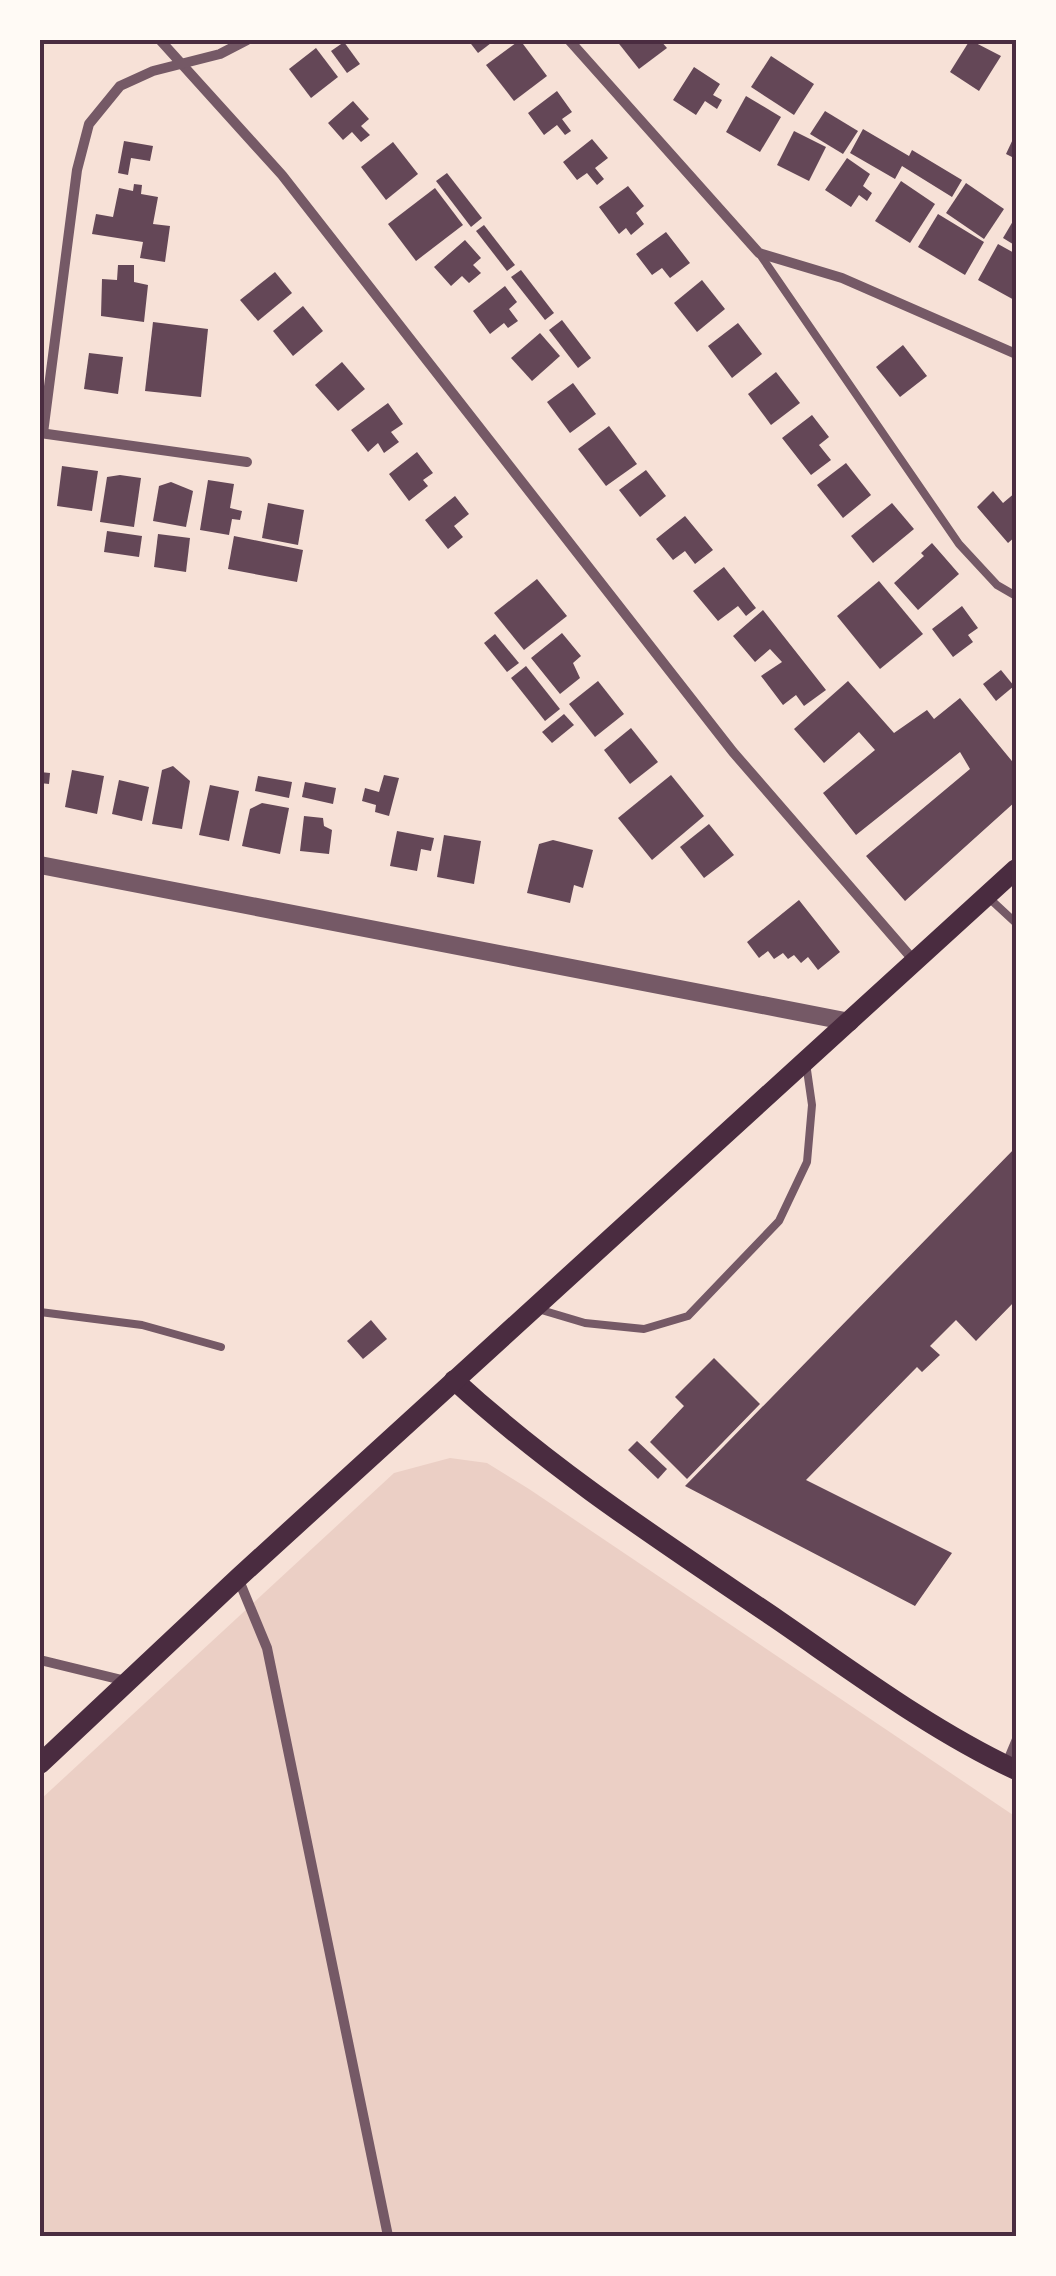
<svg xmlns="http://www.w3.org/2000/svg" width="1056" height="2276" font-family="'Work Sans',sans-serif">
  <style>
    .green { fill: #ebcfc5 }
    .building { fill: #644757 }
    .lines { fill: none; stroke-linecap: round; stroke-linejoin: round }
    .service { stroke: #755966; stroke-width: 8 }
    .minor { stroke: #755966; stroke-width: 10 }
    .tertiary { stroke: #755966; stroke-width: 18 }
    .secondary { stroke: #4a2c40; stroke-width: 20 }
    .neatline { fill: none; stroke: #4a2c40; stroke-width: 4 }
  </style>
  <rect width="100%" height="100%" fill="#f7e1d7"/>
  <path class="green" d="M450 1458 487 1463 529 1489 1016 1817V2236H40V1800L394 1473Z"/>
  <g class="building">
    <path d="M468 40H495L478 53Z"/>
    <path d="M520 40 547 76 514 101 486 65Z"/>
    <path d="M616 40H660L667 48 639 69Z"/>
    <path d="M970 40 1001 56 979 91 950 72Z"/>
    <path d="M344 42 360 64 347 73 331 51Z"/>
    <path d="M316 48 338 77 311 98 289 69Z"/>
    <path d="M771 56 814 84 794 115 751 87Z"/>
    <path d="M694 67 720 84 713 95 722 100 717 109 705 101 696 115 673 100Z"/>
    <path d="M557 91 572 112 562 119 571 131 565 135 557 125 544 135 528 113Z"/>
    <path d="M746 96 781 117 760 152 726 132Z"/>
    <path d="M353 101 369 119 361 126 370 135 361 142 352 132 343 140 328 123Z"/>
    <path d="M825 111 858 131 843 154 810 134Z"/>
    <path d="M863 129 909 156 912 150 962 180 952 197 902 166 895 179 850 153Z"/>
    <path d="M794 131 826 147 809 181 777 165Z"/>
    <path d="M592 139 608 158 595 168 604 179 597 185 587 173 577 180 563 162Z"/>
    <path d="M1013 139 1016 141V159L1006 154Z"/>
    <path d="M124 141 153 146 150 161 131 158 128 175 118 173Z"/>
    <path d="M393 142 418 174 386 200 361 167Z"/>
    <path d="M847 158 870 174 863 186 872 193 867 201 859 195 851 207 825 190Z"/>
    <path d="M447 173 482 218 471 227 436 181Z"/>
    <path d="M901 181 935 204 910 243 875 221Z"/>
    <path d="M966 183 1004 209 984 239 946 213Z"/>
    <path d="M134 184 142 185 141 194 158 197 153 224 170 226 165 262 140 258 143 242 92 234 96 214 113 217 119 188 133 191Z"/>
    <path d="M628 186 644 206 636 213 644 224 631 235 626 228 619 234 599 207Z"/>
    <path d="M435 188 463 225 416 261 388 224Z"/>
    <path d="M938 214 984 242 965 275 918 247Z"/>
    <path d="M1016 216V246L1003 238Z"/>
    <path d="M484 225 515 265 507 271 476 231Z"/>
    <path d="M666 232 690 263 670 278 662 268 652 275 636 254Z"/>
    <path d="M465 240 481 258 473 265 481 273 469 283 462 276 451 286 434 267Z"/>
    <path d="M998 244 1016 254V301L978 280Z"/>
    <path d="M118 265H134V282L148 285 144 322 101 316 102 279 117 280Z"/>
    <path d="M521 270 554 313 545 320 511 277Z"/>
    <path d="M275 272 292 293 258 321 240 300Z"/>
    <path d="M702 280 725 309 697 332 674 303Z"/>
    <path d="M505 286 517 302 509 309 518 321 508 328 504 323 490 334 473 311Z"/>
    <path d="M303 306 323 331 293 356 273 331Z"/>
    <path d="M562 320 591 358 578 368 549 330Z"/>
    <path d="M153 322 208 329 201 397 145 391Z"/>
    <path d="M738 323 762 354 732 378 708 346Z"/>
    <path d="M540 333 560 356 532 381 511 358Z"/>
    <path d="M903 345 927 376 900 397 876 367Z"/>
    <path d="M89 353 123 357 118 394 84 389Z"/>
    <path d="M342 362 365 389 338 411 315 385Z"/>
    <path d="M776 372 800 403 771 425 748 394Z"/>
    <path d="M573 383 596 414 570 433 547 402Z"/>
    <path d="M388 403 403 424 391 432 399 442 384 453 378 443 368 452 351 430Z"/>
    <path d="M812 415 829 437 819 445 831 460 811 475 782 438Z"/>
    <path d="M609 426 637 464 606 486 578 449Z"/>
    <path d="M417 452 433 473 423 480 428 486 409 501 389 474Z"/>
    <path d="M846 463 871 495 843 518 817 485Z"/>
    <path d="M62 466 98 471 92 511 57 506Z"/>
    <path d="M646 470 666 496 640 517 619 490Z"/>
    <path d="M120 475 141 478 134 527 100 522 107 477Z"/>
    <path d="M208 480 234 484 230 508 242 511 240 520 232 519 229 535 200 530Z"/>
    <path d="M171 482 193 491 186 527 153 521 159 486Z"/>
    <path d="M993 491 1003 503 1016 492V536L1008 543 977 507Z"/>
    <path d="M455 496 469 514 454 526 463 537 448 549 425 520Z"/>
    <path d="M268 503 304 510 298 545 262 538Z"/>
    <path d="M892 503 914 529 873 563 851 536Z"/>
    <path d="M685 516 713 550 695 564 685 551 673 560 656 539Z"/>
    <path d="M107 531 142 536 139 557 104 552Z"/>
    <path d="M158 534 190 538 186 572 154 567Z"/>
    <path d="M234 536 303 550 297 582 228 569Z"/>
    <path d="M932 543 959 574 918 610 894 583 924 556 921 553Z"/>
    <path d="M724 567 756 608 746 616 738 606 718 621 693 591Z"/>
    <path d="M537 579 567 616 524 650 494 613Z"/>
    <path d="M879 581 923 634 880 669 837 616Z"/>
    <path d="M962 606 978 628 968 635 973 642 953 657 932 629Z"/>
    <path d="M763 610 826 690 804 706 796 695 783 705 761 676 782 662 770 649 755 662 733 636Z"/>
    <path d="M562 633 581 656 573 663 580 678 560 694 531 658Z"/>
    <path d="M495 634 519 663 507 672 484 643Z"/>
    <path d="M526 666 560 709 545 721 511 678Z"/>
    <path d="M1001 670 1014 686 996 701 983 684Z"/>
    <path d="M598 681 624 714 595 737 569 704Z"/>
    <path d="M848 681 894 733 927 710 934 719 960 698 1016 766V801L905 901 866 856 970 769 960 752 856 835 823 793 875 750 859 732 824 763 794 729Z"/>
    <path d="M564 714 574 725 552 743 542 732Z"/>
    <path d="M631 728 658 762 630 784 604 750Z"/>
    <path d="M173 766 190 781 182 829 152 824 162 770Z"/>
    <path d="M72 770 104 776 97 814 65 807Z"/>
    <path d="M40 772 50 773 49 784 40 783Z"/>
    <path d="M384 775 399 778 389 816 375 812 376 805 362 801 365 788 379 792Z"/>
    <path d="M671 775 704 816 652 860 618 818Z"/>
    <path d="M258 776 292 782 289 798 255 791Z"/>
    <path d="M119 780 149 787 142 821 112 814Z"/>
    <path d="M305 782 336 788 333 804 302 797Z"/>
    <path d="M210 785 239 791 229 841 199 835Z"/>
    <path d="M262 803 289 808 280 854 242 846 250 809Z"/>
    <path d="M304 816 323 818 324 826 332 830 329 854 300 851Z"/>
    <path d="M709 824 734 855 704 878 680 847Z"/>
    <path d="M397 831 434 838 431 851 421 849 417 871 390 866Z"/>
    <path d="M444 835 481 841 474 884 437 877Z"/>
    <path d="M553 840 593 850 583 888 574 885 570 903 527 893 539 844Z"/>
    <path d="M799 900 840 952 818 970 808 957 801 963 794 955 788 959 783 953 774 959 768 951 759 958 747 942Z"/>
    <path d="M1016 1147V1300L976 1341 956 1320 930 1346 940 1355 922 1372 917 1367 806 1480 952 1553 915 1606 685 1486Z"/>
    <path d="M371 1320 387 1339 363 1359 347 1341Z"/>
    <path d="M714 1358 760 1404 687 1479 650 1442 684 1406 675 1397Z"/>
    <path d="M637 1441 667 1469 658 1479 628 1450Z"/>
  </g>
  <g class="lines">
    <g class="service">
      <path d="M759 253 959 544 997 585 1016 596"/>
      <path d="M990 899 1016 923"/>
      <path d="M538 1309 585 1323 644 1329 688 1316 779 1221 807 1162 812 1105 806 1063"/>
      <path d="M40 1312 142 1325 221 1347"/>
      <path d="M1006 1763 1016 1739"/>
    </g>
    <g class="minor">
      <path d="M160 40 282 175 733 752 916 963"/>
      <path d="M569 40 759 253 842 278 1016 354"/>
      <path d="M40 433 247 462"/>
      <path d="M43 433 77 170 89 124 120 86 153 71 220 54 247 40"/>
      <path d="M238 1578 267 1648 388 2236"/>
      <path d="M40 1660 126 1681"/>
    </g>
    <path class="tertiary" d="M40 865 850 1022"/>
    <g class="secondary">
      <path d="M454 1380C554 1472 666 1544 778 1620 855 1673 931 1730 1016 1770"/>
      <path d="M40 1764 238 1578 1016 869"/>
    </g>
  </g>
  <rect width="1056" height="2276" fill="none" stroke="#fffaf5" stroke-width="85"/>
  <rect x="42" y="42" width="972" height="2192" class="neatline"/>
</svg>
